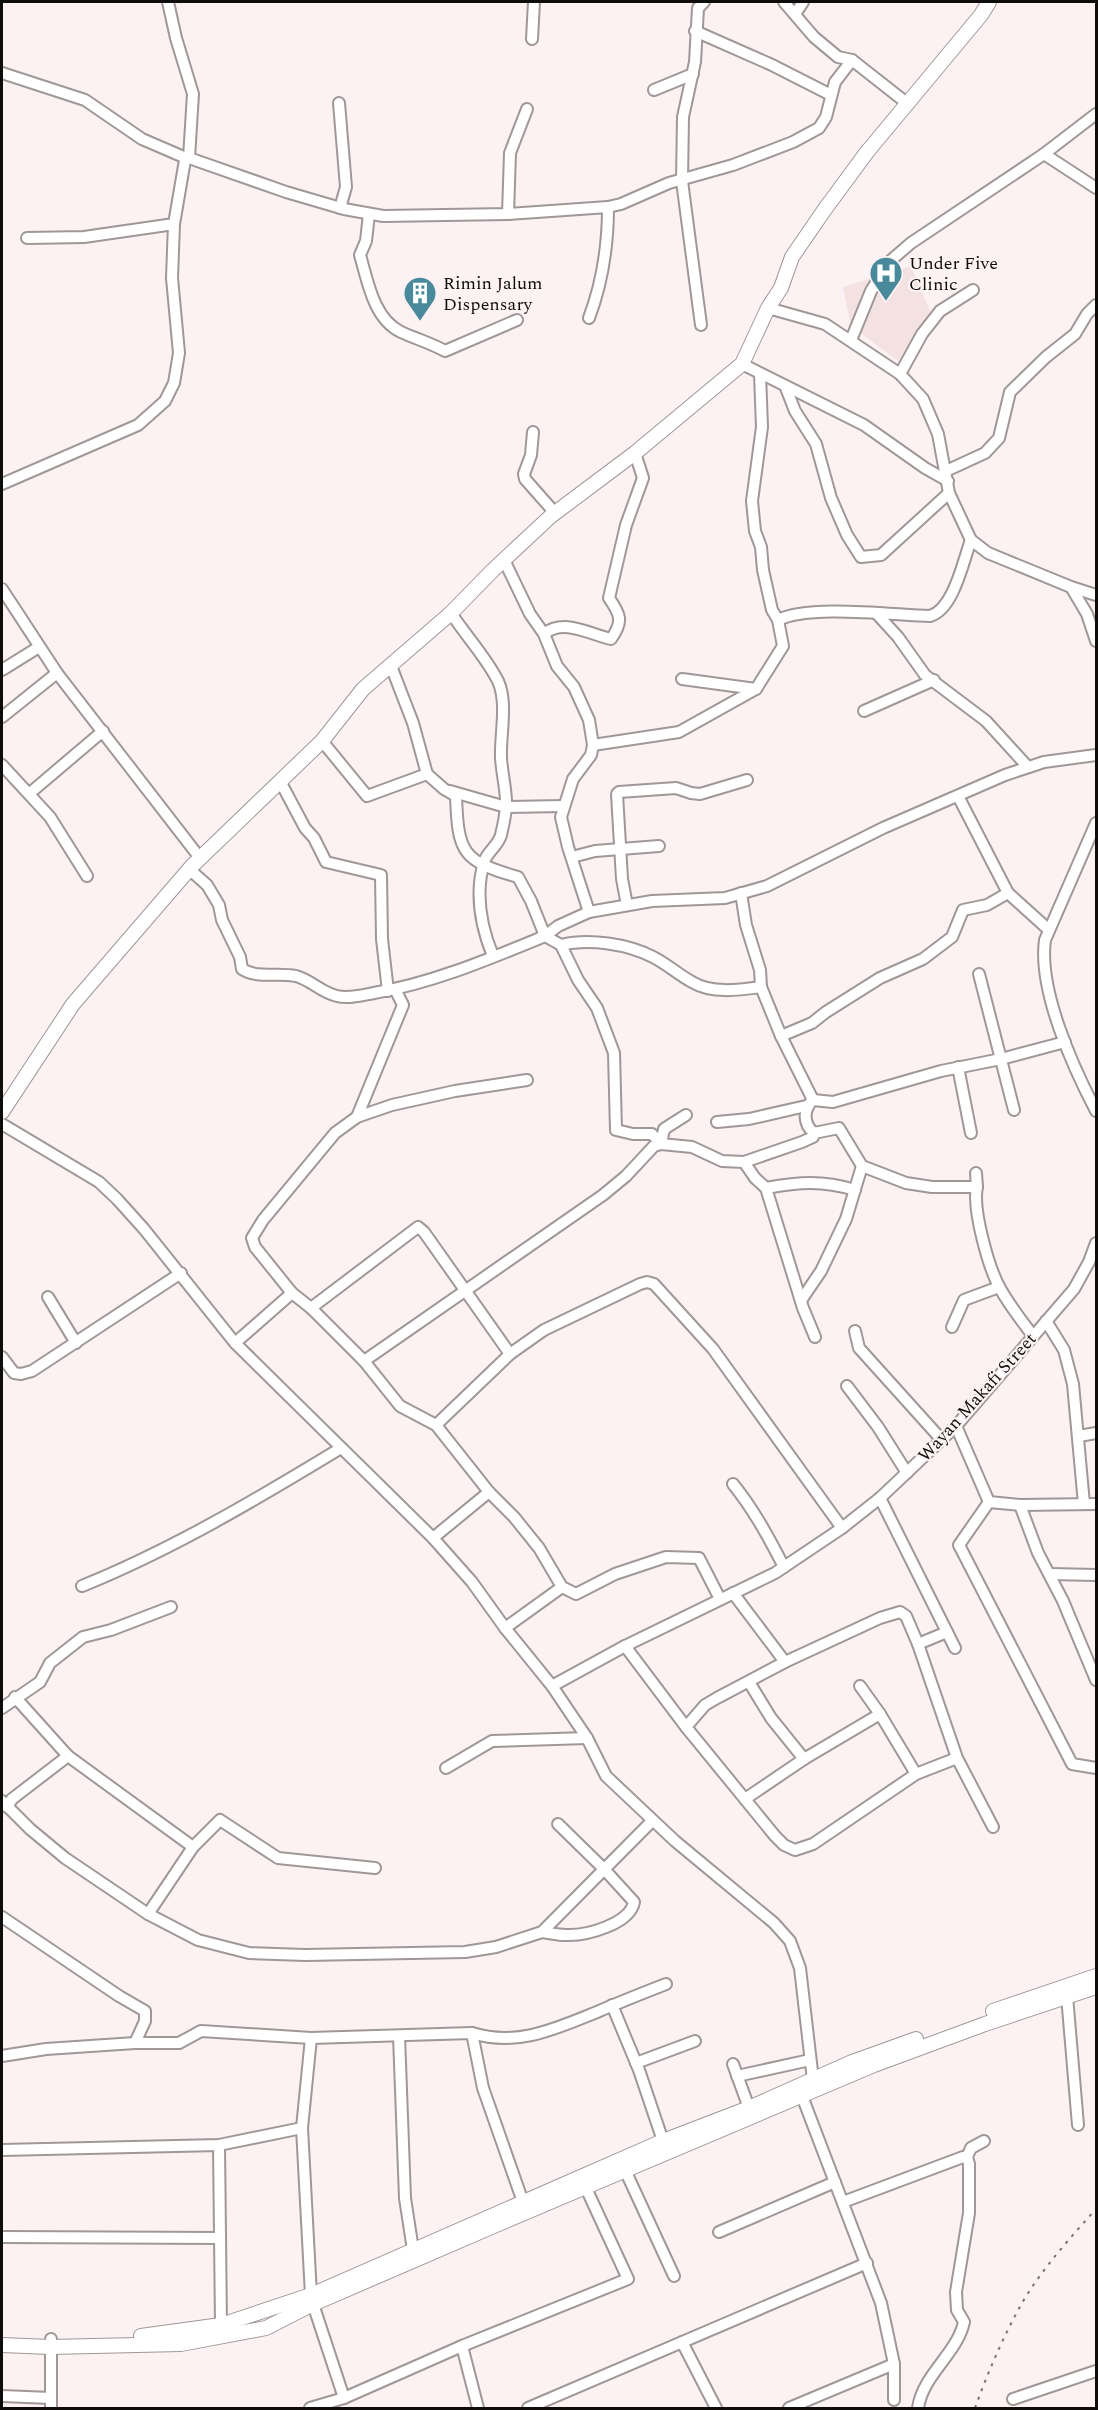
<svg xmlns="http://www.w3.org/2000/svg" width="1098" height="2410" font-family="Spectral,serif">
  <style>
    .built { fill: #f4e2e3 }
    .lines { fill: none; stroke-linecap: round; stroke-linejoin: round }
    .minor-casing { stroke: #a09797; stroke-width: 14 }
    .tertiary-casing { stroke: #a09797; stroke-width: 16 }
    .minor { stroke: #fff; stroke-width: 10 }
    .tertiary { stroke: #fff; stroke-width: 14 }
    .rail { stroke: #787273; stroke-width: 2; stroke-dasharray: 3 6; stroke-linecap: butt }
    .labels { text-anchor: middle; stroke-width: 4.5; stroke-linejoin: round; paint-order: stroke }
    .poi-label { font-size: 18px; fill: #0f0c0c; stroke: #fcf2f3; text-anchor: start }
    .street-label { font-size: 18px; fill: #0f0c0c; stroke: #fcf2f3 }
  </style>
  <rect width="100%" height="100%" fill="#fcf2f3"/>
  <path class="built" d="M911 266 933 318 906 367 851 326 843 287Z"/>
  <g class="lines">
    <g class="minor-casing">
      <g id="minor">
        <path d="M168 2 176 38 193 94 189 158"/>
        <path d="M784 2 814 37 838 57 852 60 908 104"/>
        <path d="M795 14 803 2"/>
        <path d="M695 31 772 65 831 95"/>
        <path d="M532 39 534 2"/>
        <path d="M2 73 85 100 142 139 186 158"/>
        <path d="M654 90 693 74"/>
        <path d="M339 103 346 187 340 208"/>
        <path d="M1044 154 1096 188"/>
        <path d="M369 214 366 241 360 255C368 283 374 319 401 332 416 339 431 343 445 351L517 320"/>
        <path d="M508 214 510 153 527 109"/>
        <path d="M27 238 84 237 174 224 185 160 189 158 286 192 344 209 383 216 508 214 608 207 621 204 669 183 733 165 793 142 819 128 826 117 835 82 852 60"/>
        <path d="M768 308 825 324 900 374 923 399 938 434 949 493 971 540 988 553 1071 587 1096 595"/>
        <path d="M589 318C603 281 608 247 608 207"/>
        <path d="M701 325 682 181 683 117 695 62 698 8 704 2"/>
        <path d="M851 340 871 291 889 262 911 243 1044 154 1096 114"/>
        <path d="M742 364 864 425 925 468 948 481"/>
        <path d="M760 374 762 427 752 501 755 531 761 547 763 570 772 610 778 620C809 604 893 615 930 616 954 609 963 561 971 540"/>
        <path d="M900 374 922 334 940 311 973 290"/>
        <path d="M786 388 795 411 816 444 831 498 847 535 861 557 881 555 949 493"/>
        <path d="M533 432 531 455 524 474 525 479 555 513"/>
        <path d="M946 471 985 453 999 438 1010 392 1046 357 1075 334 1087 314 1096 305"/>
        <path d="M2 484 138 425 165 401 174 383 179 353 172 278 174 224"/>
        <path d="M504 560 530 614 544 634 557 666 574 687 589 720 593 745 591 755 573 779 561 817 568 847 589 912"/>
        <path d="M1071 587 1087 614 1096 641"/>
        <path d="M2 589 57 673 200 858"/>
        <path d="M451 613C466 636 486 657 498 681 508 703 500 734 501 758 502 775 507 792 506 808 505 817 503 827 501 835 498 846 487 852 484 862 475 893 481 927 493 956"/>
        <path d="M877 614 898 637 925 675 986 721 1028 767"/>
        <path d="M544 634C564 618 589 634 611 639 624 621 620 614 609 598L626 525 643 478 635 453"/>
        <path d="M391 666 413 723 427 774"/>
        <path d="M2 670 39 647"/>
        <path d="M756 689 783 646 778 620"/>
        <path d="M864 711 934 680"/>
        <path d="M2 717 57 673"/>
        <path d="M322 741 367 796 427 774 444 789 456 796C458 853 462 861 518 877L531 901 545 936 561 945C589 938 628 944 653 957 667 964 679 975 692 982 712 994 739 990 761 987"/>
        <path d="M593 745 679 732 756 689 682 679"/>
        <path d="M2 765 50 817 87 876"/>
        <path d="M280 781 305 828 314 838 326 862 381 875 382 939 388 991"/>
        <path d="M450 791 506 807 563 806"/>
        <path d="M30 793 103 731"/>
        <path d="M958 796 1008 893 1049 930"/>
        <path d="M1096 823 1045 940C1038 990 1073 1067 1096 1111"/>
        <path d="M572 857 595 851 659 846"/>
        <path d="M189 869 207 885 219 905 222 920 240 957 242 969C258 979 277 972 296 976 311 980 322 993 337 996 348 999 363 995 374 993 433 983 489 959 545 936L558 926 589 912 652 901 725 898 767 886 883 828 1005 775 1044 762 1096 755"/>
        <path d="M741 893 746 925 760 970 761 987 781 1036 813 1100"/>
        <path d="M627 905 622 879 617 794 619 792 676 788 691 793 700 794 747 780"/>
        <path d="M561 945 578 980 597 1008 614 1053 616 1130 633 1134H652L661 1144 664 1129 686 1115"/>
        <path d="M979 974 1014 1110"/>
        <path d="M781 1036 812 1023 826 1012 880 978 923 959 952 937 963 910 987 905 1008 893"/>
        <path d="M958 1067 971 1133"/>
        <path d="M357 1117 403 1005 395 989"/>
        <path d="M717 1122 749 1119 806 1106"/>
        <path d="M2 1124 99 1182 117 1199 144 1229 235 1343 433 1538 472 1582 505 1628 552 1686 587 1738 606 1776 675 1841 774 1923 790 1941 800 1968 813 2080"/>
        <path d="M814 1133C803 1124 803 1109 813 1100L833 1102 941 1071 1001 1059 1065 1042"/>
        <path d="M744 1162 755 1178 766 1188 803 1308 815 1337"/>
        <path d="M976 1173 977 1187"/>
        <path d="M766 1188C799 1182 822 1180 855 1190"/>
        <path d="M48 1297 76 1343"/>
        <path d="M802 1299 821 1271 846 1219 862 1166"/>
        <path d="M311 1308 418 1227 424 1232 510 1354"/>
        <path d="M1046 1321 1064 1350 1073 1384 1084 1504"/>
        <path d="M952 1327 964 1300 999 1287"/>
        <path d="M855 1331 859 1348 941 1439"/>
        <path d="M235 1343 292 1293"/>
        <path d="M2 1357 14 1373 21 1374 32 1371 181 1273"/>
        <path d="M364 1361 603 1195 626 1176 654 1146 661 1144 692 1147 722 1161 744 1162 802 1142 813 1137 814 1133 839 1128 862 1166 906 1183 932 1187H977C972 1209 989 1270 1001 1290 1010 1306 1022 1321 1033 1336"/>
        <path d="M847 1386 878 1427 907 1473"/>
        <path d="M436 1425 510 1354 544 1330 640 1284 647 1282 654 1284 713 1349 842 1528"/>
        <path d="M956 1426 989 1502 959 1545 1072 1764 1096 1768"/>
        <path d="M1079 1436 1096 1433"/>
        <path d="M733 1484C754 1510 769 1538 784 1567"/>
        <path d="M880 1498 955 1648"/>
        <path d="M989 1502 1020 1505 1096 1504"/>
        <path d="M1020 1505 1038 1553 1063 1601 1096 1680"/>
        <path d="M433 1538 489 1492"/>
        <path d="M1050 1574 1096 1575"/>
        <path d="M82 1586C173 1549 257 1499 341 1448"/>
        <path d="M562 1587 576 1594 615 1574 666 1557 699 1558 720 1599"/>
        <path d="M733 1593 785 1662"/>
        <path d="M505 1628 562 1587 539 1548 514 1517 489 1492 436 1425 400 1406 364 1361 311 1308 292 1293 255 1247 252 1238 263 1220 335 1133 357 1117 392 1105 455 1091 527 1080"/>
        <path d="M918 1644 947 1632"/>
        <path d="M625 1646 686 1727"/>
        <path d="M749 1682 771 1718 804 1759"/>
        <path d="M552 1686 625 1646 775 1573 842 1528 880 1498 956 1426 1074 1289 1089 1262 1096 1243"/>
        <path d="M860 1686 880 1714"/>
        <path d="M15 1697 68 1756 193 1847 148 1914"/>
        <path d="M2 1708 40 1682 50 1663 83 1637 111 1630 171 1607"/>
        <path d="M957 1758 916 1774 813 1844 795 1850 784 1845 775 1836 686 1727 705 1705 717 1698 785 1662 880 1618 900 1612 906 1616 918 1644 957 1758 993 1827"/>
        <path d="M446 1768 492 1741 587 1738"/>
        <path d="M745 1799 804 1759 880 1714 916 1774"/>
        <path d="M2 1801 30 1829 65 1858 148 1914 198 1940 249 1953 305 1955 465 1952 496 1947 542 1932 652 1821"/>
        <path d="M7 1807 12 1799 68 1756"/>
        <path d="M193 1847 220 1820 278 1858 375 1868"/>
        <path d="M2 1917 119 1996 145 2011V2021L135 2043"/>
        <path d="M542 1932C550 1933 558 1935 566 1935 586 1936 630 1924 634 1902L604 1869 558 1824"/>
        <path d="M1067 1996 1078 2125"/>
        <path d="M612 2005 639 2070 663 2141"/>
        <path d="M472 2033 483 2088 523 2202"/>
        <path d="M399 2036 405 2198 413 2250"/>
        <path d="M2 2056 46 2049 135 2043H179L201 2031 311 2038 472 2033C517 2047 555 2029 597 2012 620 2002 643 1993 666 1984"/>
        <path d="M636 2063 695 2041"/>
        <path d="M733 2064 749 2108"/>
        <path d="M737 2076 810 2060"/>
        <path d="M802 2096 881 2303 894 2364V2400"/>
        <path d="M219 2145 221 2325"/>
        <path d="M2 2150 219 2145 302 2128"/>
        <path d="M625 2170 674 2276"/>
        <path d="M843 2202 963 2157H967"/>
        <path d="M719 2232 835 2182"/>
        <path d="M2 2237 220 2238"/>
        <path d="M311 2295 302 2128 311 2038"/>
        <path d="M313 2304 344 2398"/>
        <path d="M51 2339V2408"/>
        <path d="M682 2342 716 2408"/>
        <path d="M462 2346 478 2408"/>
        <path d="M2 2396 51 2398"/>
        <path d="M1013 2399 1096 2371"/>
        <path d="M310 2408 344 2398 462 2346 628 2279 586 2188"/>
        <path d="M528 2408 867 2263"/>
        <path d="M789 2408 894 2364"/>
        <path d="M918 2408C923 2374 957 2354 964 2322L957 2310 956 2292 969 2213V2164L967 2157 971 2148 984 2141"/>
      </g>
    </g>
    <g class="tertiary-casing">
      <g id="tertiary">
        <path d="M2 1112 73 1004 192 866 322 741 363 689 451 613 493 570 551 516 635 453 742 364 768 308 781 288 792 257 825 209 867 152 981 15 989 2"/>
        <path d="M993 2011 1096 1976"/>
        <path d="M141 2336 221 2325 311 2295 663 2141 749 2108 852 2062 916 2039"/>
        <path d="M2 2345 50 2347 181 2344 266 2328 313 2304 496 2225 874 2065 985 2024 1096 1987"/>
      </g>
    </g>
    <use href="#minor" class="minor"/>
    <use href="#tertiary" class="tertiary"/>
    <path class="rail" d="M975 2408C988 2372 1003 2337 1022 2303 1042 2269 1070 2238 1096 2209"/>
  </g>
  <defs>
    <g id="hospital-pin" transform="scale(1.725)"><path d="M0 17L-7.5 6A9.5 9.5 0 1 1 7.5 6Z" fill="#488a9b" stroke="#fcf2f3"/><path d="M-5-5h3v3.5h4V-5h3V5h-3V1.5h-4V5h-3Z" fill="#fff"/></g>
    <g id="building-pin" transform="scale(1.725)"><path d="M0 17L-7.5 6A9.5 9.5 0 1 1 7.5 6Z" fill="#488a9b" stroke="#fcf2f3"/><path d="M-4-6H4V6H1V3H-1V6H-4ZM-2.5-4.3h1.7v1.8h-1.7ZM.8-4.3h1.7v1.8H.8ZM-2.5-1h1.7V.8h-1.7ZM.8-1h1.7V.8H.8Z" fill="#fff"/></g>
  </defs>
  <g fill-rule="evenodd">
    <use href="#hospital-pin" x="886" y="273"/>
    <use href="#building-pin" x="420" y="293"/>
  </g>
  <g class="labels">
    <g class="poi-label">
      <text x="909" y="269">Under Five<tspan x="909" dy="21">Clinic</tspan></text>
      <text x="443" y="289">Rimin Jalum<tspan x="443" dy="21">Dispensary</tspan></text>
    </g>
    <g class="street-label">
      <text transform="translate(977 1397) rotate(-48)" y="6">Wayan Makafi Street</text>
    </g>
  </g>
  <rect width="1098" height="2410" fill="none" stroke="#0f0c0c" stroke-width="6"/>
</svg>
